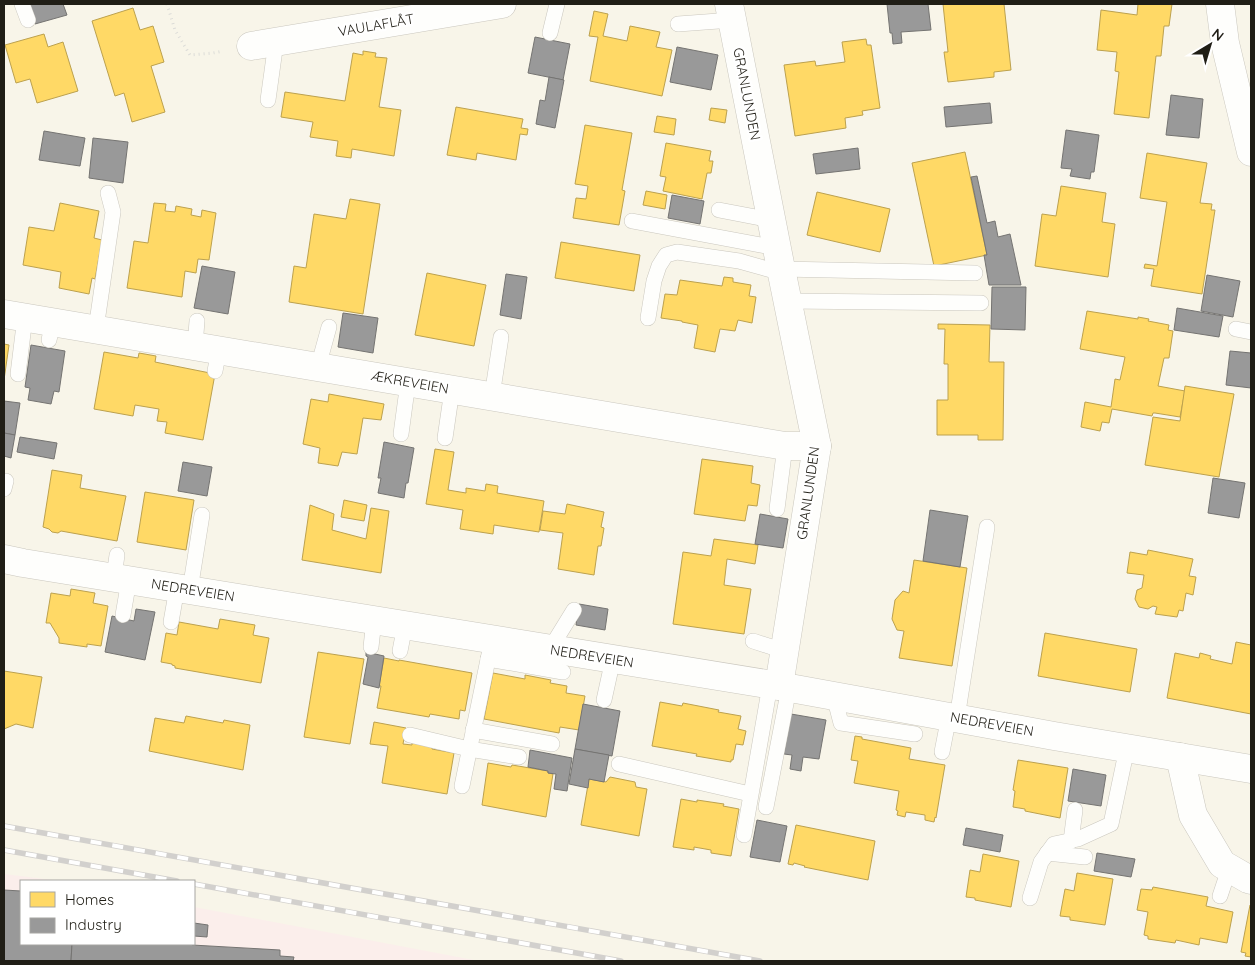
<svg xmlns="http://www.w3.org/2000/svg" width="1255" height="965" font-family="Quicksand,sans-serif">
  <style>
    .industrial { fill: #fbeeeb }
    .homes { fill: #ffd966; stroke: #bca14e }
    .industry { fill: #999; stroke: #757472 }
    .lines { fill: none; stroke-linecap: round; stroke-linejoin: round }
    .lane-casing { stroke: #cac7be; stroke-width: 16 }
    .street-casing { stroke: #cac7be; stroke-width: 29 }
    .path { stroke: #dcdcd8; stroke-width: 3; stroke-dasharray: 1 4; stroke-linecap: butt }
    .lane { stroke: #fefefc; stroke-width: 15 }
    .street { stroke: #fefefc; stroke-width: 28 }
    .rail-casing { stroke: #d2d0cd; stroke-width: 5.5 }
    .rail { stroke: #fff; stroke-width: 4; stroke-dasharray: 11; stroke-linecap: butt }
    .labels { text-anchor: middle; stroke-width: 5; stroke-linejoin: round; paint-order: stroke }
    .street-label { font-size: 14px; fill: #201e16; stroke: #fff }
  </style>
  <rect width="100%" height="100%" fill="#f8f5e9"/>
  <path class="industrial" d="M4 874 61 881H21V944H194V907L479 961H4Z"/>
  <g class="homes">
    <path d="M943 4H1004L1011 70 994 72V77L948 82 944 52H948Z"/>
    <path d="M1138 4H1172L1169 26H1164L1161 56H1156L1149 118 1114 114 1119 72 1115 71 1117 52 1097 50 1101 10 1137 15Z"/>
    <path d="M133 8 140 30 153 26 164 62 151 66 165 112 132 122 124 93 115 96 92 21Z"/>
    <path d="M594 11 608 14 603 36 627 41 630 26 660 32 656 47 672 50 662 96 590 81 598 37 589 36Z"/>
    <path d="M44 34 48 47 63 42 78 91 37 103 30 79 16 83 5 45Z"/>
    <path d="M866 39 867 45H871L880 108 862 111 863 115 845 118 846 128 795 136 784 65 815 61 816 66 845 62 842 42Z"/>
    <path d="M363 51 376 53 375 57 387 58 379 107 401 110 394 156 352 149 351 158 336 156 338 141 310 137 313 122 281 117 285 92 345 101 353 53 363 55Z"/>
    <path d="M456 107 523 119 521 128 528 129 527 135 520 134 516 160 477 153 476 160 447 155Z"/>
    <path d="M711 108 727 110 725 123 709 120Z"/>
    <path d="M657 116 676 119 674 135 654 132Z"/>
    <path d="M585 125 632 133 622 190 625 191 619 225 573 218 576 198 586 199 588 186 575 184Z"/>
    <path d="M666 143 711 151 709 161H713L711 173H707L702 199 663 191 666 177 660 176Z"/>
    <path d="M965 152 987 255 934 266 912 163Z"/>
    <path d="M1147 153 1207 163 1200 203 1212 204 1211 210H1215L1202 294 1151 286 1154 269 1144 268 1145 264 1157 266 1167 202 1140 198Z"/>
    <path d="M1061 186 1106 193 1102 222 1115 224 1108 277 1035 266 1042 214 1056 216Z"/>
    <path d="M646 191 667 195 665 209 643 205Z"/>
    <path d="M817 192 890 209 880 252 807 235Z"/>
    <path d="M350 199 380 204 363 314 289 302 294 266 306 268 314 214 346 219Z"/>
    <path d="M60 203 99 211 94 238 102 240 95 279 92 278 89 294 59 288 61 272 23 265 29 227 54 231Z"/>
    <path d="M154 203 166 204 165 211 175 212 176 206 192 209 191 215 201 217 202 210 216 213 209 260 198 259 196 273 185 271 182 297 127 288 134 241 148 243Z"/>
    <path d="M561 242 640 255 634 291 555 278Z"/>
    <path d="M427 273 486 285 474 346 415 335Z"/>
    <path d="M724 277 733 278V282L751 285 749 296 756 297 752 323 738 320 735 331 720 329 715 352 694 348 698 325 682 322V321L661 318 665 294 677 295 680 280 722 286Z"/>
    <path d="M1087 311 1138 319V317L1149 319 1148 321 1169 325 1168 330 1173 331 1169 358H1164L1158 386 1185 391 1180 417 1155 413H1153L1152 416 1112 409 1109 423 1102 422 1100 431 1081 427 1085 402 1111 407 1115 379 1120 380 1125 357 1080 349Z"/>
    <path d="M938 324 990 325 989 362H1004L1003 440H978V435H937V400H948V364H944L945 329H938Z"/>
    <path d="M4 344 9 345 4 380Z"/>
    <path d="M104 352 138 358 139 353 156 356 155 362 215 374 203 440 165 433 167 422 157 421 159 409 135 405 133 416 94 409Z"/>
    <path d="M1185 386 1234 394 1219 477 1145 465 1153 417 1180 421Z"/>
    <path d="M329 394 384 404 381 420 363 418 357 454 342 452 338 466 318 463 320 448 303 444 311 399 328 402Z"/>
    <path d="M435 449 454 452 448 490 466 493V488L485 491 486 484 498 486 497 493 544 501 539 532 494 525 493 534 460 529 463 510 426 504Z"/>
    <path d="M702 459 753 466 751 483 760 485 757 506 748 505 745 521 694 514Z"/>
    <path d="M52 470 82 475 80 488 126 496 117 541 61 531 58 533 52 532 49 529 43 527Z"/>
    <path d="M145 492 194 500 186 550 137 542Z"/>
    <path d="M344 500 367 505 364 521 341 517Z"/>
    <path d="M567 504 604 512 601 527 604 528 601 546H598L594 575 558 569 563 533 540 530 543 511 565 514Z"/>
    <path d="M310 505 334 514 332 530 366 539 371 508 389 511 381 573 302 560Z"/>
    <path d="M714 539 758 545 755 564 727 559 724 585 751 589 744 634 673 624 683 552 711 556Z"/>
    <path d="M1148 550 1193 559 1189 576 1196 577 1193 595 1186 593 1183 611 1179 610 1177 617 1155 614 1157 607 1153 606 1148 609 1139 607 1135 599 1137 590 1142 588 1144 575 1127 573 1130 552 1147 555Z"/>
    <path d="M914 560 967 568 952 666 899 658 904 631 897 630 892 619 895 600 903 591 909 593Z"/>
    <path d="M71 589 95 593 93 603 108 606 101 646 87 644V647L59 643V638L50 623H46L51 593 70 596Z"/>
    <path d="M220 619 255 625 253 635 269 638 261 683 175 668V666L172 665V664L161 662 166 633 177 635 179 622 218 629Z"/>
    <path d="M1045 633 1137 649 1130 692 1038 676Z"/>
    <path d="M1236 642 1251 645V714L1167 698 1175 653 1199 658 1200 653 1211 656 1210 659 1232 664Z"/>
    <path d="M318 652 364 659 350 744 304 737Z"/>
    <path d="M384 658 399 661V660L472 673 465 711 460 710 459 719 430 714 429 717 377 708 381 686H379Z"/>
    <path d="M4 671 42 677 33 728 16 724 4 729Z"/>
    <path d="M493 673 525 679V675L551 680 550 683 567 686 566 693 585 696 579 730 560 727 559 733 484 719Z"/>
    <path d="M660 702 682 706 683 703 719 710 718 712 741 716 738 729 746 731 743 745 736 744 733 760H731V762L696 756 697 754 652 746Z"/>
    <path d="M186 716 223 723 224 720 250 725 243 770 149 751 155 718 184 723Z"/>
    <path d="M374 722 406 728 403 744 412 745V743L432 746V749L454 753 447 794 382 783 388 746 370 744Z"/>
    <path d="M855 736 862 737V739L911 748 909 759 945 765 936 818 935 817 934 822 925 820V815L906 812 905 817 897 815 898 811 896 810 899 791 854 783 858 761 851 760Z"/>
    <path d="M1018 760 1068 768 1060 818 1025 811V809L1013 807 1015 791 1013 790Z"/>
    <path d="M488 763 511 767 512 765 548 771V773L553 774 546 817 482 805Z"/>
    <path d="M610 777 635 782 636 787 647 789 639 836 581 825 589 779 606 782Z"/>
    <path d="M681 799 697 802V800L724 804 723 806 739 809 731 856 711 853V850L694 847V850L673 847Z"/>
    <path d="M796 825 875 841 868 880 804 867 805 866 794 863 793 865 788 864Z"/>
    <path d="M983 854 1019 861 1011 907 975 900V898L966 897 970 870 980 872Z"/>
    <path d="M1077 873 1113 879 1105 925 1070 920V917L1060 916 1065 889 1074 891Z"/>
    <path d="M1153 887 1208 897 1206 906 1233 912 1227 943 1200 938 1199 945 1176 940 1175 943 1148 939V936L1144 935 1148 912 1137 910 1141 889 1152 890Z"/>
    <path d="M1250 905H1251V957L1245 956 1246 953 1241 952Z"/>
  </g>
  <g class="industry">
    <path d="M29 4H63L67 15 35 24Z"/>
    <path d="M887 4H928L931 30 901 32 902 43 893 44 892 33H890Z"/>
    <path d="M535 37 570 44 563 80 528 73Z"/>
    <path d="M677 47 718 55 711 90 670 82Z"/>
    <path d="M549 77 564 80 555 128 536 124 540 100 545 101Z"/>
    <path d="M1171 95 1203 99 1199 138 1166 135Z"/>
    <path d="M990 103 992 123 946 127 944 107Z"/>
    <path d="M1066 130 1099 135 1094 172H1091L1090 179 1070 176 1072 169 1061 168Z"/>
    <path d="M44 131 85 138 80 166 39 160Z"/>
    <path d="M93 138 128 142 123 183 89 178Z"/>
    <path d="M858 148 860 169 816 174 813 154Z"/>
    <path d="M977 176 987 223 995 221 998 237 1010 234 1021 285H989L984 255H987L971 177Z"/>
    <path d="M672 195 704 201 700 224 668 218Z"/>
    <path d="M202 266 235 272 228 314 194 308Z"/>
    <path d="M506 274 527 277 521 319 500 315Z"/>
    <path d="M1207 275 1240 281 1233 317 1201 311Z"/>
    <path d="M992 287H1026L1025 330 991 329Z"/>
    <path d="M1177 308 1223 316 1219 337 1174 330Z"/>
    <path d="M343 313 378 318 373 353 338 347Z"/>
    <path d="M31 345 65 351 59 392 54 391 51 404 28 400 30 388 25 387Z"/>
    <path d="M1230 351 1251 353V388L1226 385Z"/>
    <path d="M4 401 20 403 15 435 4 433Z"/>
    <path d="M4 433 15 435 11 458 4 456Z"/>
    <path d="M20 437 57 443 54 459 17 452Z"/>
    <path d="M384 442 414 448 408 483H406L404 498 378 493 381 478H378Z"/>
    <path d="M183 462 212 467 207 496 178 491Z"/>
    <path d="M1213 478 1245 483 1239 518 1208 513Z"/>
    <path d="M930 510 968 516 960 567 923 561Z"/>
    <path d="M760 514 788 519 783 548 755 544Z"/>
    <path d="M579 604 608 609 605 630 576 625Z"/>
    <path d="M136 609 155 612 145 660 105 652 112 616 134 621Z"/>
    <path d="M366 652 384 656 379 688 363 684 368 657 366 656Z"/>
    <path d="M583 704 620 711 612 756 575 749Z"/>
    <path d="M791 714 826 720 819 759 803 757 801 771 790 769 792 755 784 754Z"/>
    <path d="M575 749 609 755 604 782 589 779 588 788 569 784Z"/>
    <path d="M530 750 572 758 567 791 554 789 556 774 548 773V771L528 767Z"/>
    <path d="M1073 769 1106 775 1101 806 1068 801Z"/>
    <path d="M757 820 787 826 780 862 750 857Z"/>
    <path d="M966 828 1003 835 1000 852 963 845Z"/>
    <path d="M1097 853 1135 859 1131 877 1094 871Z"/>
    <path d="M4 890 21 891V944H72L71 961H4Z"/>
    <path d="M194 923 208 925 207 937 194 936Z"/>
    <path d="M72 944H192V945L280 950V956L294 957 293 961H71Z"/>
  </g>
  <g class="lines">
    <g class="lane-casing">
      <g id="lane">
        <path d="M22 4 28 20"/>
        <path d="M678 24 732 20"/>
        <path d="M550 33 557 4"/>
        <path d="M268 100 276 42"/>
        <path d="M719 210 771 220"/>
        <path d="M632 221 777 248"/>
        <path d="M781 269 975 273"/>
        <path d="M788 301 981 303"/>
        <path d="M648 318 654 281 659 266 666 255 677 252 739 261 782 273"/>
        <path d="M96 329 113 212 108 193"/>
        <path d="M1236 329 1251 332"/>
        <path d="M49 340 53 322"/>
        <path d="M195 346 197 321"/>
        <path d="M318 367 329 327"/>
        <path d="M215 371 219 350"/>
        <path d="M18 374 25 317"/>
        <path d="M492 396 501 337"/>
        <path d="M401 434 408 382"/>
        <path d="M445 438 452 390"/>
        <path d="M4 489 6 481"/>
        <path d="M777 509 785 446"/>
        <path d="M114 577 117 555"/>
        <path d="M190 590 202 515"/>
        <path d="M123 615 129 580"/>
        <path d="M171 622 177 588"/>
        <path d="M753 641 784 651"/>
        <path d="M371 647 374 620"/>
        <path d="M550 649 574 610"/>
        <path d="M400 651 405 625"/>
        <path d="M488 659 563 672"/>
        <path d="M834 696 841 723 915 734"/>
        <path d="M604 700 613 659"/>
        <path d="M957 718 987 527"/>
        <path d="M473 730 552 744"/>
        <path d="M410 735 469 749 519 757"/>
        <path d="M942 752 949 716"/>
        <path d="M619 764 750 794"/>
        <path d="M462 786 492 640"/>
        <path d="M766 807 789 688"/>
        <path d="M744 835 770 685"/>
        <path d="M1071 841 1075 810"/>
        <path d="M1047 853 1085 857"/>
        <path d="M1220 896 1229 869"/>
        <path d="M1030 898 1041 862 1054 844 1078 839 1111 824 1127 748"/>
      </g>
    </g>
    <g class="street-casing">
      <g id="street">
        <path d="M729 4 781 269 817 446 779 686"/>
        <path d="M1220 4 1225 43 1251 152"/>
        <path d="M251 46 502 4"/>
        <path d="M4 314 785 446H817"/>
        <path d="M4 559 23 563 779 686 1054 736 1251 769"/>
        <path d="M1180 757 1193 815 1222 864 1248 879 1251 880"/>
      </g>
    </g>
    <path class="path" d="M167 4 175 30 190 55 213 53 223 51"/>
    <use href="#lane" class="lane"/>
    <use href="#street" class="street"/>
    <g class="rail-casing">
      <g id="rail">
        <path d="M4 826 760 961"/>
        <path d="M4 850 177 881"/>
        <path d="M194 884 621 961"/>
      </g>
    </g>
    <use href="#rail" class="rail"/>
  </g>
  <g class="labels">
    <g class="street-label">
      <text transform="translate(376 25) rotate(-10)" y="5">VAULAFLÅT</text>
      <text transform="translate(747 94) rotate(79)" y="5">GRANLUNDEN</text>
      <text transform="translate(410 382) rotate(10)" y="5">ÆKREVEIEN</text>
      <text transform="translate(808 493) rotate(-82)" y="5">GRANLUNDEN</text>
      <text transform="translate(193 590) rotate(9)" y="5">NEDREVEIEN</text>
      <text transform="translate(592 656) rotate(9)" y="5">NEDREVEIEN</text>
      <text transform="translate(992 724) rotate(10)" y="5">NEDREVEIEN</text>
    </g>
  </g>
  <rect width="1255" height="965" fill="none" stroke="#201e16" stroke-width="10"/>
  <rect x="20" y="880" width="175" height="65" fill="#ffffff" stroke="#a6a5a2"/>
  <rect x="30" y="892" width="25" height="15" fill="#ffd966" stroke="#a6a5a2"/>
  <text x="65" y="905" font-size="15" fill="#201e16">Homes</text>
  <rect x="30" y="918" width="25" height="15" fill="#999999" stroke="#a6a5a2"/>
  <text x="65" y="930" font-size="15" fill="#201e16">Industry</text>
  <g transform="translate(1210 45) rotate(38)" stroke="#ffffff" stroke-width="4" paint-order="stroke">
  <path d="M0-4L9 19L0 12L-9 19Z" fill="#201e16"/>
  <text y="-8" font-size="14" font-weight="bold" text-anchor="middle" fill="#201e16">N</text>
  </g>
</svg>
